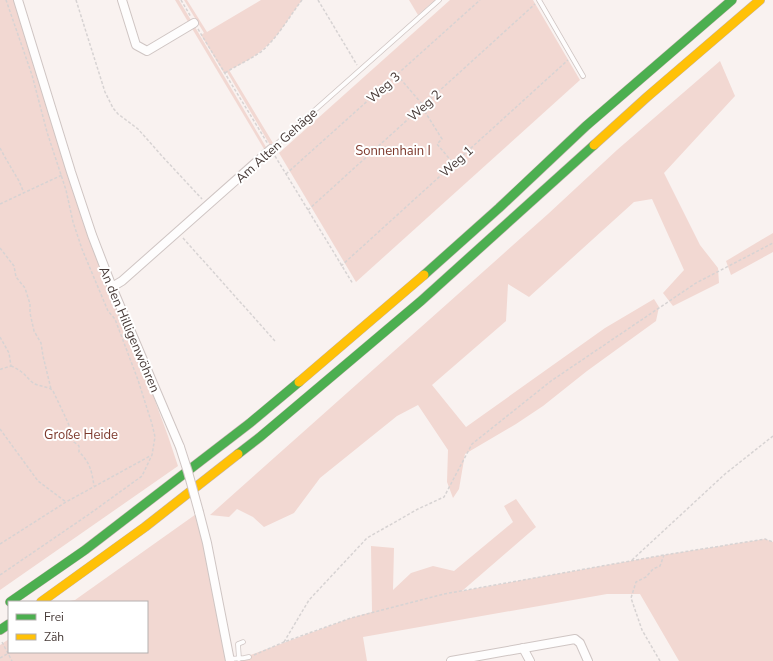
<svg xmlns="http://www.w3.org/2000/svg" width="773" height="661" font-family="'Nunito Sans',sans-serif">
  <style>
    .green { fill: #f2d8d2 }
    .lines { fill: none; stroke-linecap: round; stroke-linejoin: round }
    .lane-casing { stroke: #cfc5c3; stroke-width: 5.5 }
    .street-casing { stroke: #cfc5c3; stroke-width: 10 }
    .fast-casing { stroke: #c4b2af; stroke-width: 10 }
    .slow-casing { stroke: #c4b2af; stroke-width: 10 }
    .path { stroke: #d7d3d3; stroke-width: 1.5; stroke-dasharray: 3 2; stroke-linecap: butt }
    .lane { stroke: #fefdfd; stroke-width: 4 }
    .street { stroke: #fefdfd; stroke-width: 8 }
    .fast { stroke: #4caf50; stroke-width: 9 }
    .slow { stroke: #ffc107; stroke-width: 9 }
    .street-bridge-casing { stroke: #cfc5c3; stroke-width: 10; stroke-linecap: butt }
    .street-bridge { stroke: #fefdfd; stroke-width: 8 }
    .labels { text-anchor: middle; stroke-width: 4; stroke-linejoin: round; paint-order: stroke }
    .street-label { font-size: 13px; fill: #463936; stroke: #fff }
    .park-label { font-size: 13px; fill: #7c382b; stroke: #fff }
  </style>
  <rect width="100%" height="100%" fill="#f9f2f0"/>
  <g class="green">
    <path d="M0 0H15L52 123 92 245 140 360 168 436 178 466 0 590Z"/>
    <path d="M175 0H179L266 147 264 149Z"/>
    <path d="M184 0H187L207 32 261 0H302C289 17 278 38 261 51 251 59 240 65 229 70L273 143 270 145 227 72 224 73 201 35 204 33Z"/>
    <path d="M409 0H435L418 15Z"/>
    <path d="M450 0H533L580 80 356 282 279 153Z"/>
    <path d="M720 61 735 96 664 173 700 245 718 268 719 283 673 306 663 293 684 270 652 199 634 202 529 297 508 284 506 321 432 385 466 427 605 328 654 299 659 307 656 321 587 371 543 406 516 424 465 454 459 489 453 498 447 482 448 450 418 405 397 416 320 478 294 513 264 527 253 517 237 509 229 517 210 515 548 214 617 150Z"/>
    <path d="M773 233V252L731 275 726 261Z"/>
    <path d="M516 499 536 527 462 591 664 555 765 539 773 542V661H679L640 594H607L363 637 367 661H0V645L9 639V652H147V602H64L75 600 199 512 229 659 248 656 351 618 372 612 371 546 394 548 393 590 411 573 433 566 454 571 513 522 504 506Z"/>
  </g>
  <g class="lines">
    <g class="lane-casing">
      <g id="lane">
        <path d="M539 0 583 76"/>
        <path d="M271 149 439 0"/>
        <path d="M229 659 244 658 249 657"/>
        <path d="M239 659 238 644 243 642"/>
      </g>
    </g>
    <g class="street-casing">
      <g id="street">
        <path d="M18 0 71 172 92 235 112 287 180 447"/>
        <path d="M122 0 136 45 147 51 194 23"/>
        <path d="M112 287 122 281 271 149"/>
        <path d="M199 512 207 543 230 661"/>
        <path d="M523 648 530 661"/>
        <path d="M451 661 575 639 580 643 588 661"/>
      </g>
    </g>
    <g class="fast-casing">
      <g id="fast">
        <path d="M424 275 499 208 586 126 732 0"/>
        <path d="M238 454 260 437 421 301 594 145"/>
        <path d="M10 602 85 550 250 423 299 382"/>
        <path d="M0 630 9 624"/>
      </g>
    </g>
    <g class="slow-casing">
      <g id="slow">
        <path d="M594 145 647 97 760 0"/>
        <path d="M299 382 424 275"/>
        <path d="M41 602 145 527 238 454"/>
      </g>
    </g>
    <g class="path">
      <path d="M76 0 105 92 113 108 118 114 138 129 161 155 202 199"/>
      <path d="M181 0 191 17"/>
      <path d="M318 0 357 65"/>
      <path d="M198 29 268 144"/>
      <path d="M225 73C237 65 250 60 262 51 278 37 289 17 302 0"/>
      <path d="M397 75 423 105"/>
      <path d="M422 107 442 139 437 144 453 163"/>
      <path d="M0 148 6 159 19 181 24 193"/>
      <path d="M275 156 308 210 353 284"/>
      <path d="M286 174 480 0"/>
      <path d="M0 204 62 175"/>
      <path d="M308 210 535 4"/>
      <path d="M183 238 275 341"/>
      <path d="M0 248 14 266 16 277 25 288 30 304V313L34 331 41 343 43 356 51 389"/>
      <path d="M341 266 568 60"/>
      <path d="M0 337 9 353 11 366 1 369 0 371"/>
      <path d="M11 366C16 368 21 371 25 375 28 378 31 382 35 384 41 387 49 386 53 391L64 414 72 432 74 442 79 446V452C90 462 92 472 94 486"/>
      <path d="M0 429 38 481 66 502"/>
      <path d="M0 544 66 502 150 456"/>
      <path d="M632 560 725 474 773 436"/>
      <path d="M0 575 88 515 142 476 152 455 155 437 152 424 138 380 115 319 108 311 82 249 73 222 66 190 47 132 32 75 6 0"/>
      <path d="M2 642 12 661"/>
      <path d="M284 642 309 600 367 538 418 509 444 497 472 444 551 381 696 283 773 243"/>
      <path d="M254 655 284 642 351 618 444 594 664 555 765 539 773 542"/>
      <path d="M0 658 7 654"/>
      <path d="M660 661 642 630 631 598 636 582 646 577 653 569 660 566 664 555"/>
    </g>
    <use href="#lane" class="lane"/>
    <use href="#street" class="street"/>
    <use href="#fast" class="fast"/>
    <use href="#slow" class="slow"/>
    <g class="street-bridge-casing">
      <path id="street-bridge" d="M180 447 188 472 199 512"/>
    </g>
    <use href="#street-bridge" class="street-bridge"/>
  </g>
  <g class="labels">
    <g class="street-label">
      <text transform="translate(383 87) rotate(-42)" y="5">Weg 3</text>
      <text transform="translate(424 105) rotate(-42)" y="5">Weg 2</text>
      <text transform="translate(276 145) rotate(-42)" y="5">Am Alten Gehäge</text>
      <text transform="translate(456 161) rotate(-42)" y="5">Weg 1</text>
      <text transform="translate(130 329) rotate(67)" y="5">An den Hilligenwöhren</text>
    </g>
    <g class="park-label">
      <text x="393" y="155">Sonnenhain I</text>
      <text x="81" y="439">Große Heide</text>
    </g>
  </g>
  <rect x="8" y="601" width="140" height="52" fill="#ffffff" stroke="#b5b0af"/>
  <rect x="16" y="614" width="20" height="6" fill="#4caf50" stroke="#b5b0af"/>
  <text x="44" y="621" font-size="12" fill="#463936">Frei</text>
  <rect x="16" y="634" width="20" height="6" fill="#ffc107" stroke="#b5b0af"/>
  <text x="44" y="641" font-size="12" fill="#463936">Zäh</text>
</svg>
